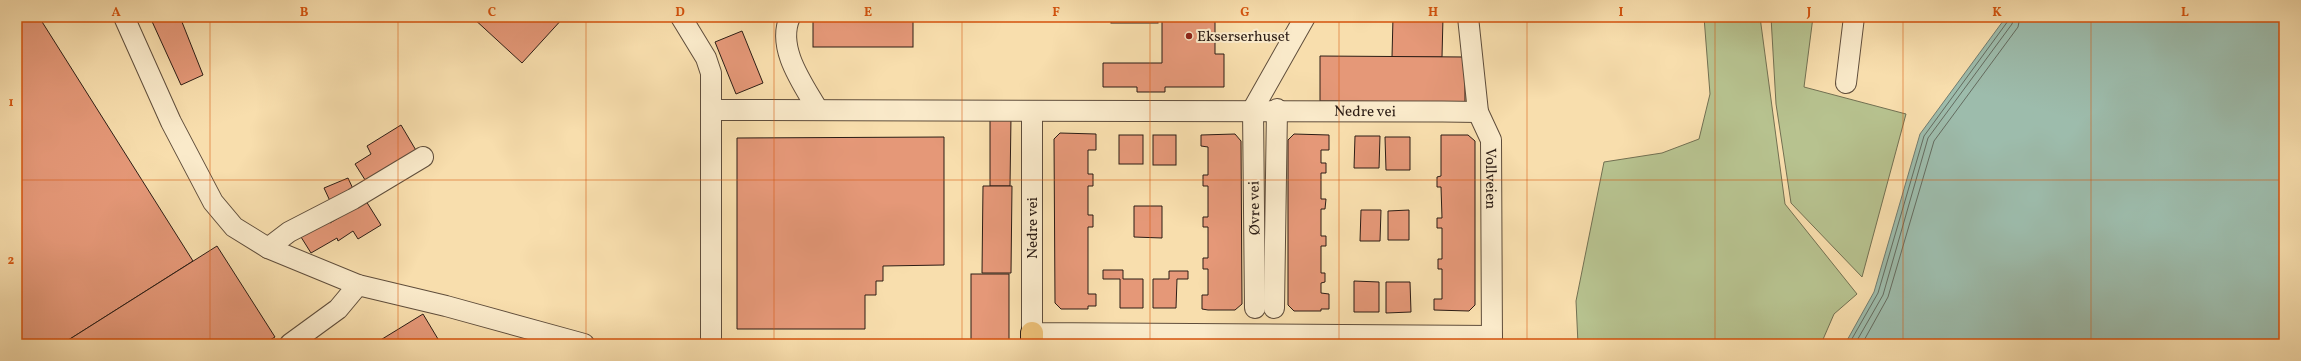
<svg xmlns="http://www.w3.org/2000/svg" width="2301" height="361" font-family="Vollkorn,serif">
  <style>
    .green { fill: #b7c28f; stroke: #727052 }
    .water { fill: #9dbcac; stroke: #707c70 }
    .lines { fill: none; stroke-linecap: round; stroke-linejoin: round }
    .shore { stroke: #646c60; stroke-width: 1 }
    .building { fill: #e59878; stroke: #2c1d15 }
    .minor-casing { stroke: #5f4d3b; stroke-width: 22 }
    .major-casing { stroke: #2c1d15; stroke-width: 24 }
    .minor { stroke: #faeaca; stroke-width: 20 }
    .major { stroke: #ecbf76; stroke-width: 22 }
    .grid { fill: none; stroke: #d5530d; stroke-width: 1; stroke-opacity: 0.55 }
    .poi-dot { fill: #8f2418; stroke: #faeaca; stroke-width: 1.5 }
    .labels { text-anchor: middle; stroke-width: 4; stroke-linejoin: round; paint-order: stroke }
    .poi-label { font-size: 15px; fill: #2c1d15; stroke: #faeaca; text-anchor: start }
    .street-label { font-size: 15px; fill: #2c1d15; stroke: #faeaca }
    .neatline { fill: none; stroke: #d5530d; stroke-width: 1.5 }
    .grid-label { font-size: 13px; text-anchor: middle; font-weight: bold; fill: #d5530d }
  </style>
  <rect width="100%" height="100%" fill="#f8dead"/>
  <filter id="stains"><feTurbulence type="fractalNoise" baseFrequency=".005" numOctaves="4"/><feColorMatrix values="0 0 0 0 .2 0 0 0 0 .09 0 0 0 0 .02 0 0 0 .5 -.17"/></filter>
  <radialGradient id="worn" r=".72"><stop offset=".6" stop-color="#630" stop-opacity="0"/><stop offset="1" stop-color="#630" stop-opacity=".3"/></radialGradient>
  <g class="green">
    <path d="M1704 17H1760L1785 204 1857 294 1834 314 1821 344H1578L1576 301 1604 162 1662 153 1699 139 1710 94Z"/>
    <path d="M1771 17H1813L1804 87 1906 114 1862 277 1791 203 1776 104Z"/>
  </g>
  <path class="water" d="M2006 17H2284V344H1845L1874 292 1920 134Z"/>
  <g class="lines">
    <g class="shore">
      <path d="M1849 344 1878 293 1924 136 2008 21 2009 17"/>
      <path d="M1855 344 1883 295 1928 138 2012 24 2014 17"/>
      <path d="M1862 344 1888 297 1934 141 2018 27 2020 17"/>
    </g>
  </g>
  <g class="building">
    <path d="M17 17H39L193 261 62 344H17Z"/>
    <path d="M150 17H180L203 75 181 85Z"/>
    <path d="M472 17H564L522 63Z"/>
    <rect x="813" y="17" width="100" height="30"/>
    <rect x="1111" y="17" width="47" height="6"/>
    <path d="M1162 17H1215V54H1224V87H1165V92H1137V87H1103V63H1162Z"/>
    <path d="M1393 17H1443L1442 57H1392Z"/>
    <path d="M742 31 763 83 736 94 715 42Z"/>
    <path d="M1320 56 1465 57V102L1320 101Z"/>
    <path d="M990 117H1011L1010 186H990Z"/>
    <path d="M401 125 417 152 367 183 355 164 371 154 367 146Z"/>
    <path d="M1060 133 1096 134V150H1088V174H1093V186H1088V215H1093V227H1088V294H1096V306H1088V309H1061L1055 303 1054 139Z"/>
    <path d="M1235 134 1241 141 1242 304 1235 310H1208L1202 309V295H1208V269H1203V258H1208V227H1203V217H1208V186H1203V175H1208V147L1201 146V135Z"/>
    <path d="M1294 134 1329 135V150H1321V163H1326V173H1321V199H1326L1325 209H1321V236H1326V246H1321V273H1325V282L1321 283V293L1329 294V309H1321V311H1294L1288 305V140Z"/>
    <rect x="1119" y="135" width="24" height="29"/>
    <rect x="1153" y="135" width="23" height="30"/>
    <path d="M1441 135H1468L1475 141V305L1469 311 1434 310V299H1442V269H1438V259H1442V228H1437V218H1442L1441 187H1437V177L1441 176Z"/>
    <path d="M1355 136H1380L1379 168H1354Z"/>
    <path d="M944 137V265L883 266V281H876V295H865V329H737V138Z"/>
    <path d="M1385 137H1410V170H1386Z"/>
    <path d="M348 178 354 191 330 201 324 188Z"/>
    <path d="M983 186H1012L1011 273H982Z"/>
    <path d="M366 201 381 225 358 239 353 231 338 241 337 238 311 253 301 237 328 220 330 223Z"/>
    <path d="M1134 206H1162V238L1134 237Z"/>
    <path d="M1361 210H1381L1380 241H1360Z"/>
    <path d="M1409 210V240H1388V211Z"/>
    <path d="M217 246 275 337 263 344H62Z"/>
    <path d="M1103 270H1123V279H1143V308H1120V279H1103Z"/>
    <path d="M1169 271H1188V279H1177L1176 308H1153V279H1169Z"/>
    <rect x="971" y="274" width="38" height="70"/>
    <path d="M1354 281 1379 282V312H1354Z"/>
    <path d="M1386 282H1410L1411 312 1386 313Z"/>
    <path d="M423 314 441 344H374Z"/>
  </g>
  <g class="lines">
    <g class="minor-casing">
      <g id="minor">
        <path d="M124 17 171 122 213 202 234 227 268 248 358 285 446 306 584 344"/>
        <path d="M681 17 706 58 711 73V344"/>
        <path d="M790 17C776 48 803 84 818 110"/>
        <path id="s1" d="M1468 17 1478 112 1491 140 1492 344"/>
        <path d="M1846 83 1854 17"/>
        <path id="s2" d="M712 110C968 111 1223 109 1478 112"/>
        <path d="M1032 111V333L1492 336"/>
        <path d="M268 248 289 232 353 199 423 157"/>
        <path d="M1255 308 1253 109 1305 17"/>
        <path d="M1274 308 1277 109"/>
        <path d="M290 344 338 309 358 285"/>
      </g>
    </g>
    <g class="major-casing">
      <path id="major" d="M1032 344V333"/>
    </g>
    <use href="#minor" class="minor"/>
    <use href="#major" class="major"/>
  </g>
  <path class="grid" d="M210 17V344M398 17V344M586 17V344M774 17V344M962 17V344M1150 17V344M1339 17V344M1527 17V344M1715 17V344M1903 17V344M2091 17V344M17 180H2284"/>
  <circle class="poi-dot" cx="1189" cy="36" r="4"/>
  <g class="labels">
    <g class="poi-label">
      <text x="1197" y="41">Ekserserhuset</text>
    </g>
    <g class="street-label">
      <text dy="5" stroke="none"><textPath href="#s2" startOffset="653">Nedre vei</textPath></text>
      <text dy="5" stroke="none"><textPath href="#s1" startOffset="165">Vollveien</textPath></text>
      <text transform="translate(1254 208) rotate(-91)" y="5">Øvre vei</text>
      <text transform="translate(1032 228) rotate(-90)" y="5">Nedre vei</text>
    </g>
  </g>
  <rect width="2301" height="361" fill="none" stroke="#f8dead" stroke-width="44"/>
  <rect x="22" y="22" width="2257" height="317" class="neatline"/>
  <g class="grid-label">
    <text x="116" y="16">A</text>
    <text x="304" y="16">B</text>
    <text x="492" y="16">C</text>
    <text x="680" y="16">D</text>
    <text x="868" y="16">E</text>
    <text x="1056" y="16">F</text>
    <text x="1245" y="16">G</text>
    <text x="1433" y="16">H</text>
    <text x="1621" y="16">I</text>
    <text x="1809" y="16">J</text>
    <text x="1997" y="16">K</text>
    <text x="2185" y="16">L</text>
    <text x="11" y="106">1</text>
    <text x="11" y="264">2</text>
  </g>
  <rect width="100%" height="100%" filter="url(#stains)"/>
  <rect width="100%" height="100%" fill="url(#worn)"/>
</svg>
